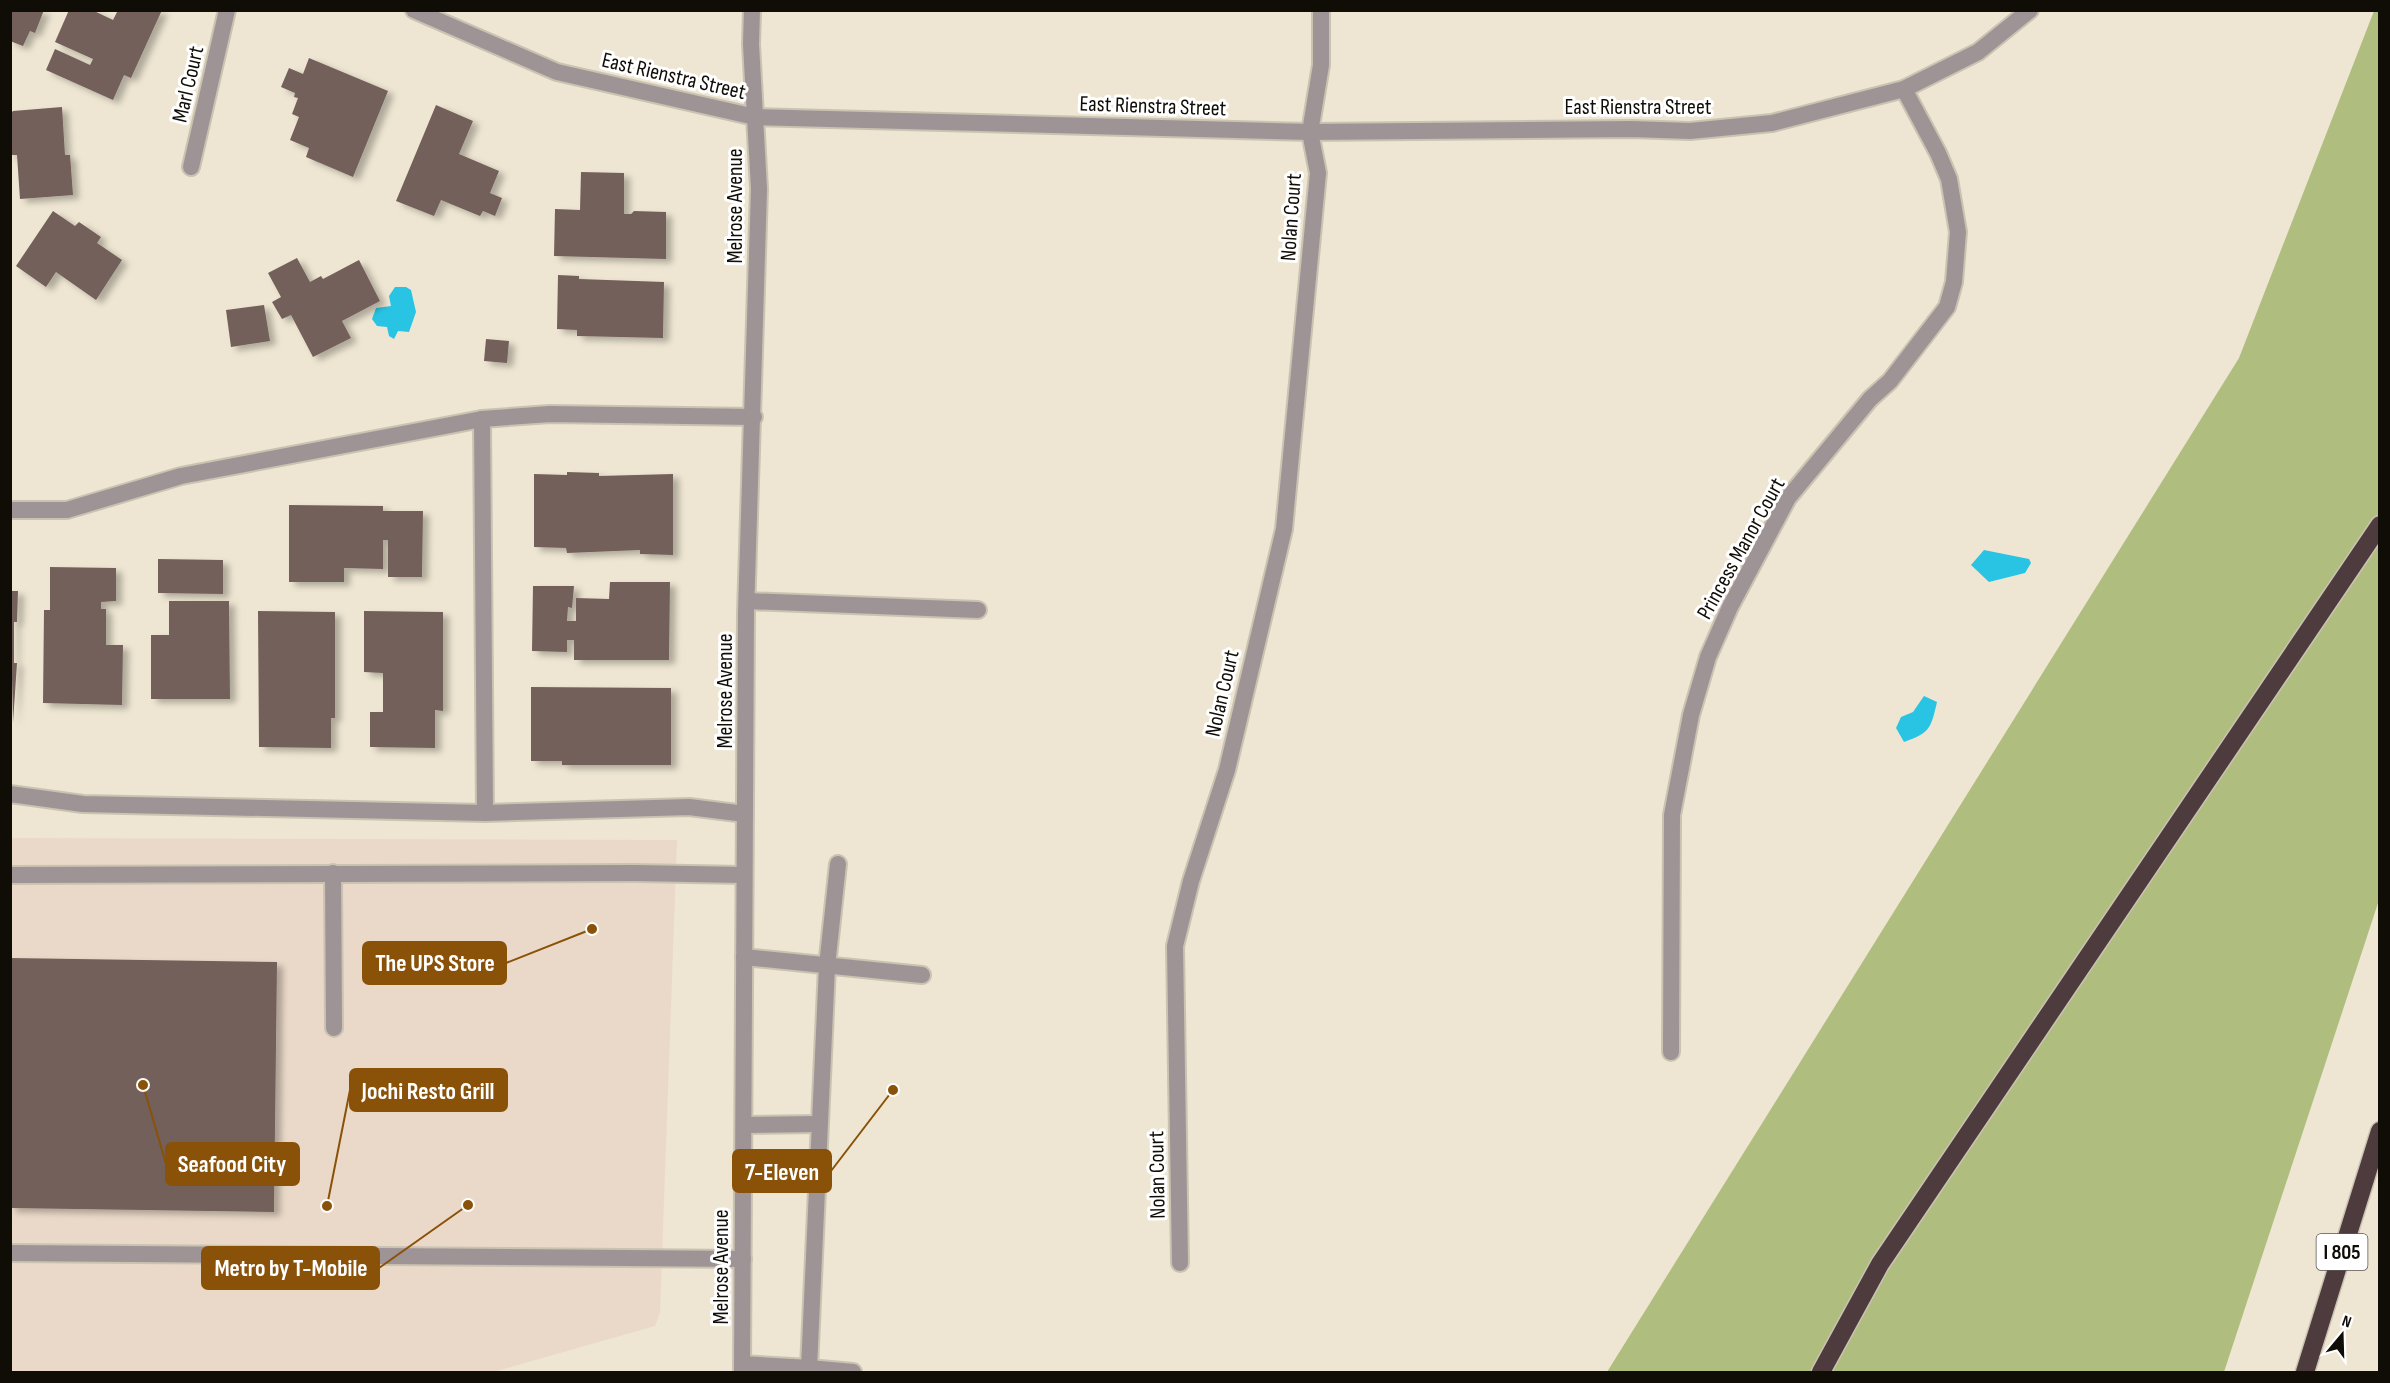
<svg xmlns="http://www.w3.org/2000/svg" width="2390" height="1383" font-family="'Sofia Sans Condensed',sans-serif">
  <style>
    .commercial { fill: #ead9c8 }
    .green { fill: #afbe7f }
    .water { fill: #29c4e4 }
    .building { fill: #73605a; filter: url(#shadow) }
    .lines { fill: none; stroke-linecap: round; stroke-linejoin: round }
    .service-casing { stroke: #cac3b2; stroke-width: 20 }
    .minor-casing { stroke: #cac3b2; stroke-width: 20 }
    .tertiary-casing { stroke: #cac3b2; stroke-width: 20 }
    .motorway-casing { stroke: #cac3b2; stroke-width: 21 }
    .service { stroke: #9e9496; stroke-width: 16 }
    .minor { stroke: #9e9496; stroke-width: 16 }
    .tertiary { stroke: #9e9496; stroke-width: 16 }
    .motorway { stroke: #4e3b3e; stroke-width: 18 }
    .labels { text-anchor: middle; stroke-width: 6; stroke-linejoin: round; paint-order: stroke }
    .shield { fill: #fff; stroke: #585651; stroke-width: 1.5 }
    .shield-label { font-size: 21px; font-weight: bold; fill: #100d07 }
    .street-label { font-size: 22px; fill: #100d07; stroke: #fff }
    .leader { fill: none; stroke: #8a5108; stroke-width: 2 }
    .callout-dot { fill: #8a5108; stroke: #fff; stroke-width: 2 }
    .callout { fill: #8a5108; stroke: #8a5108; stroke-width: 2 }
    .callout-label { font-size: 24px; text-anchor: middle; font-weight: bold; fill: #fff }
  </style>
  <defs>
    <filter id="shadow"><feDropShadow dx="6" dy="4" stdDeviation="3" flood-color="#0004"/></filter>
  </defs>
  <rect width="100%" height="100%" fill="#eee6d2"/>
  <path class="commercial" d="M11 838 677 840 660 1312 655 1326 493 1372H11Z"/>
  <path class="green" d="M2374 11H2379V900L2224 1372H1607L2239 358Z"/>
  <g class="water">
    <path d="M395 287H406L411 290 416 312 409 332 398 331 394 339 389 336 387 327 377 326 372 319 376 308 391 306 389 296Z"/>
    <path d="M1984 550 2029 559 2031 563 2025 573 1989 582 1971 565Z"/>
    <path d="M1924 696 1937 702C1931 728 1930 733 1904 742L1896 728 1901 717 1913 712Z"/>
  </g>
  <g class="building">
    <path d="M10 10H44L35 33 30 31 23 46 10 41Z"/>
    <path d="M69 10H92L113 20 118 10H162L131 78 124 75 113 100 46 70 55 49 90 65 93 59 55 42Z"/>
    <path d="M309 58 388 91 353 177 306 157 309 148 290 140 299 117 292 114 298 98 294 97 295 93 281 87 289 68 303 74Z"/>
    <path d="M436 105 473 121 459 154 499 171 490 193 502 198 495 216 483 211 480 216 441 200 434 216 396 201Z"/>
    <path d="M62 107 65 155H70L73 195 20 199 17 155H10V114L13 111Z"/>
    <path d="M581 172 624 173V214H631L634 211 666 212V259L554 256 555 209 580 210Z"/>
    <path d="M53 211 75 226 79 222 101 237 97 243 122 260 96 300 56 272 46 287 16 266Z"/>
    <path d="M297 258 310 282 321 276 323 279 359 260 380 301 342 321 351 338 313 357 291 315 282 319 272 302 281 297 268 273Z"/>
    <path d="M558 275 579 276V279L664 282 663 338 577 336V330L557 329Z"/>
    <path d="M264 305 270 341 231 347 226 310Z"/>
    <path d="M486 339 509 341 507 363 484 361Z"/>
    <path d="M567 472 599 473V476L673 474V555L640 554V550L567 553 566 548 534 547V474L567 475Z"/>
    <path d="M289 505 383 506V511H423L422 577H388V540H383V569L344 568V582H289Z"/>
    <path d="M158 559 223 560V594L158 593Z"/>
    <path d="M50 567 116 568V601L101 602V609H106V645H123L122 705 43 703 44 610H50Z"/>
    <path d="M610 582H670L669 660H574V640H567V652L532 651 533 586H574L572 608 568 607 567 621H576V598L609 599Z"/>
    <path d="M10 591H18L17 622H14V663H17L13 723Z"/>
    <path d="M169 601H229L230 699H151V635H169Z"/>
    <path d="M258 611 335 612V718H331V748L259 747Z"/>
    <path d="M364 611 443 612V711L435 710V748L370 747V712H383V673L364 672Z"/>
    <path d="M531 687 671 688V765H562V761H531Z"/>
    <path d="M10 958 277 962 274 1212 10 1208Z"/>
  </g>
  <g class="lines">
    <g class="service-casing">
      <g id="service">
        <path d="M482 419 485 813"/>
        <path d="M10 510H67L181 476 482 419 550 414 754 417"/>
        <path d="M747 601 978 610"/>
        <path d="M10 794 83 804 485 813 689 807 745 814"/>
        <path d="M333 873 334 1028"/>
        <path d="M10 875 635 873 744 875"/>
        <path d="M744 957 922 975"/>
        <path d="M744 1125 819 1124"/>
        <path d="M10 1253 743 1259"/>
        <path d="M742 1364 809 1368 827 966 838 864"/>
        <path d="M809 1368 853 1372"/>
      </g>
    </g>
    <g class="minor-casing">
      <g id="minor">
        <path d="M191 167 227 10"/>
        <path d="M1671 1052 1672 815 1691 715 1708 657 1730 607 1788 498 1870 399 1890 381 1947 307 1954 282 1958 232 1949 179 1938 153 1904 89"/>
        <path d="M1180 1263 1175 946 1191 881 1227 770 1284 529 1318 173 1310 132 1321 65V10"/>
      </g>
    </g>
    <g class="tertiary-casing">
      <g id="tertiary">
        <path d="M414 10 557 72 755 117 1310 132 1631 129 1690 131 1772 123 1904 89 1978 52 2030 10"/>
        <path d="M742 1372 746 613 759 189 751 44 752 10"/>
      </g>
    </g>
    <g class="motorway-casing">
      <g id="motorway">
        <path d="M1821 1372 1880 1264 2380 525"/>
        <path d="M2305 1372 2380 1131"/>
      </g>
    </g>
    <use href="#service" class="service"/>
    <use href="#minor" class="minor"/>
    <use href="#tertiary" class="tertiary"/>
    <use href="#motorway" class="motorway"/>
  </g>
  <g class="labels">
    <rect class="shield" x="2316.5" y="1234" width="51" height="36" rx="4.5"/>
    <g class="shield-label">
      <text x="2342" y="1259">I 805</text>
    </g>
    <g class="street-label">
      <text transform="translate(674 75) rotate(13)" y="8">East Rienstra Street</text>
      <text transform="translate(187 84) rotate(-77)" y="8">Marl Court</text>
      <text transform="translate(1153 105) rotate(2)" y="8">East Rienstra Street</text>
      <text x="1638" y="114">East Rienstra Street</text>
      <text transform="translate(734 206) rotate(-90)" y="8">Melrose Avenue</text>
      <text transform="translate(1290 217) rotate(-86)" y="8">Nolan Court</text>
      <text transform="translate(1740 548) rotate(-61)" y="8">Princess Manor Court</text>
      <text transform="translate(724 691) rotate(-90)" y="8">Melrose Avenue</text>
      <text transform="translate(1221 693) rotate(-77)" y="8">Nolan Court</text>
      <text transform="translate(1156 1175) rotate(-91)" y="8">Nolan Court</text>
      <text transform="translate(720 1267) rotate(-90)" y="8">Melrose Avenue</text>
    </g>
  </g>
  <path class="leader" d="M592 929L506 963M327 1206L350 1090M143 1085L166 1164M893 1090L831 1171M468 1205L379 1268"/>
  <g class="callout-dot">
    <circle cx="592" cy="929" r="6"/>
    <circle cx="327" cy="1206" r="6"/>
    <circle cx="143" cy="1085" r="6"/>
    <circle cx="893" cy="1090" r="6"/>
    <circle cx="468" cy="1205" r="6"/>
  </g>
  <g class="callout">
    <rect x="363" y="942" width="143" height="42" rx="6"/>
    <rect x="350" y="1069" width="157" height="42" rx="6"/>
    <rect x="166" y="1143" width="133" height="42" rx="6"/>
    <rect x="733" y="1150" width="98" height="42" rx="6"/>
    <rect x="202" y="1247" width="177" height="42" rx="6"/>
  </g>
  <g class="callout-label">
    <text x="435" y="971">The UPS Store</text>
    <text x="428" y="1099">Jochi Resto Grill</text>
    <text x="232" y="1172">Seafood City</text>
    <text x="782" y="1180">7-Eleven</text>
    <text x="291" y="1276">Metro by T-Mobile</text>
  </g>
  <rect width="2390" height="1383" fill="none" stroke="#100d07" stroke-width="24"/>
  <g transform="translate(2342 1335) rotate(19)" stroke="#ffffff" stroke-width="4.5" paint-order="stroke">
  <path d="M0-4.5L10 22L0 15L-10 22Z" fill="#100d07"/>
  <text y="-9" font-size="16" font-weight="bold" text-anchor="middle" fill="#100d07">N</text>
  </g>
</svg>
